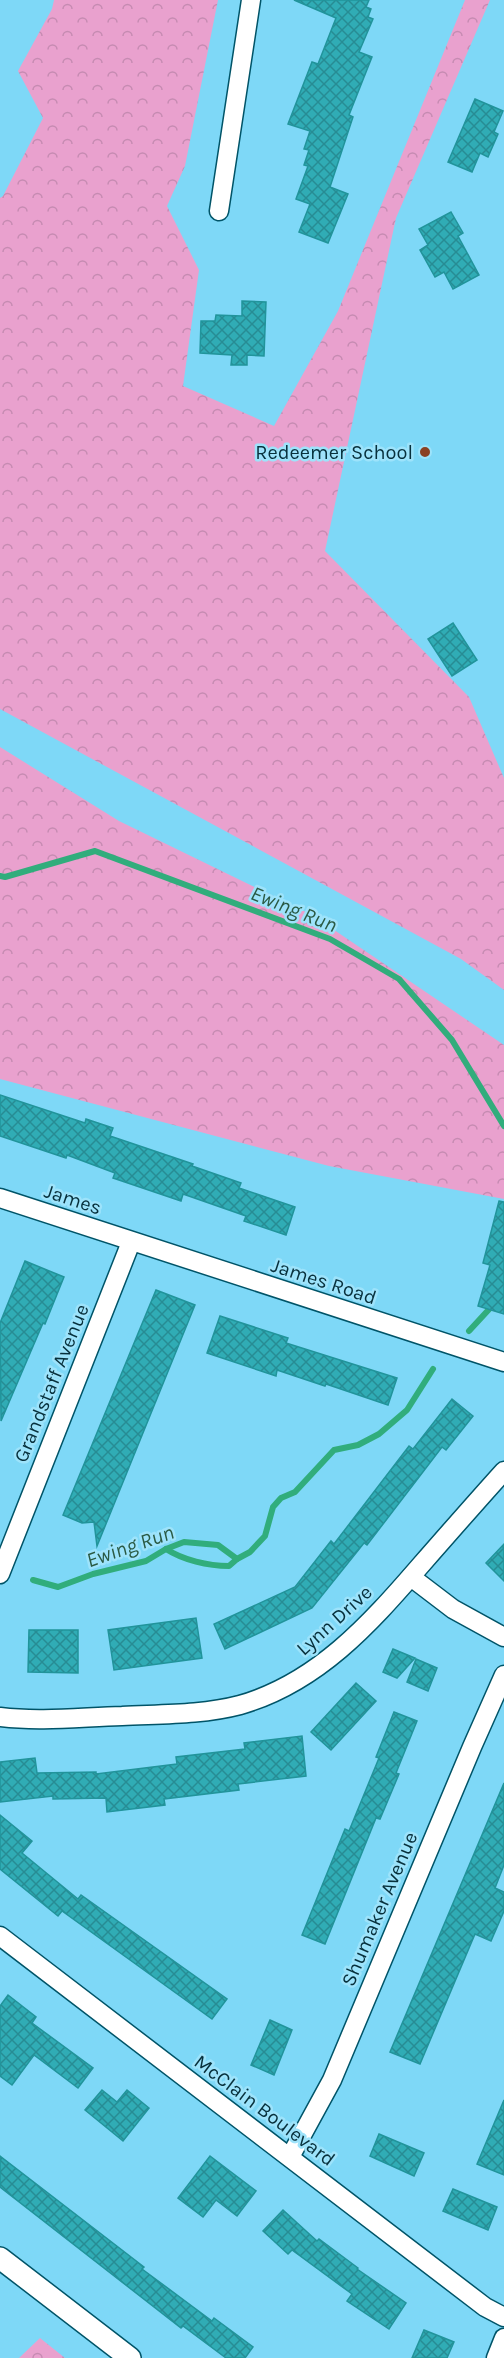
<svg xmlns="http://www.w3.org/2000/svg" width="504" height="2358" font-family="Karla,sans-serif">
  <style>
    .forest { fill: url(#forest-crowns) }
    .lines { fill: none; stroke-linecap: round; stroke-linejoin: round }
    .stream { stroke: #31ad7c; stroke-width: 6 }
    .building { fill: url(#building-cross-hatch); stroke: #21949b; stroke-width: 1.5 }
    .minor-casing { stroke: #005468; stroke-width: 21 }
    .tertiary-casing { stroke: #005468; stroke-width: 24 }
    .minor { stroke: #fff; stroke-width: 18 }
    .tertiary { stroke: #fff; stroke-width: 21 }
    .poi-dot { fill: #8a4123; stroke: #9de3fb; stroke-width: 2 }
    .labels { text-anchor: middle; stroke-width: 5; stroke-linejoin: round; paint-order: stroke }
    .poi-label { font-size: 20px; fill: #07303c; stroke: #9de3fb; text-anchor: end }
    .street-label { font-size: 20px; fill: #07303c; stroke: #9de3fb }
    .water-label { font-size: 21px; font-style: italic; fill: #2a5a44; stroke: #9de3fb }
  </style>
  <defs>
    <pattern id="forest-crowns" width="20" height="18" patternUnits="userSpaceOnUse" patternTransform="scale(1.5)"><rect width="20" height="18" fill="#e9a1ce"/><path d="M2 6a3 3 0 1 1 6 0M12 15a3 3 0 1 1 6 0" fill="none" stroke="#c68bb2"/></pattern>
    <pattern id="building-cross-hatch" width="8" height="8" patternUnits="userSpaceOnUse" patternTransform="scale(1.5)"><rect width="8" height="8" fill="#30acb5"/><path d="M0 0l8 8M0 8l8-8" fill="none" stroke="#278c94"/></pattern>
  </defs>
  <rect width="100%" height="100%" fill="#7ed8f7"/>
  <g class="forest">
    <path d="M54 0H218L185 166 167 206 199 270 183 386 274 426 338 311 465 0H490L396 218 325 551 469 697 504 778V990L461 959 0 709V198L3 196 43 118 18 71 52 9Z"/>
    <path d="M0 747 119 821 312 915 504 1045V1199L329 1166 0 1079Z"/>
    <path d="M40 2338 65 2358H19Z"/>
  </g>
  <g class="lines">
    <g class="stream">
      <path d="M0 876 5 877 95 851 330 939 399 979 452 1040 504 1126"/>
      <path d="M469 1331 504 1293"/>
      <path d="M166 1549C183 1560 208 1566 229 1566L237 1559"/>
      <path d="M33 1580 58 1587 93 1574 146 1561 166 1549 184 1542 218 1545 237 1559 250 1552 265 1536 273 1507 281 1498 295 1492 334 1450 358 1445 379 1434 407 1410 433 1369"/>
    </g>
  </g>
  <g class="building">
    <path d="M294 0H369L366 7 371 9 368 17 373 19 359 52 372 57 349 115 353 117 330 187 348 194 328 243 299 232 310 204 296 199 308 166 304 165 309 150 304 149 310 131 288 124 312 62 318 64 336 18Z"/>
    <path d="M475 99 503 111 494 132 498 134 488 157 480 153 472 172 448 162Z"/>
    <path d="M451 212 463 233 458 236 479 275 453 289 444 272 435 277 420 250 428 245 419 229Z"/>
    <path d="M242 301 266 302 264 356 247 355V365H231L232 355 200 353 201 321H215L216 315 242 316Z"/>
    <path d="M453 623 477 660 452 676 428 639Z"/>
    <path d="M0 1095 85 1123 86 1119 113 1128 110 1136 193 1164 192 1166 241 1183 239 1188 295 1207 286 1235 244 1221 246 1216 183 1194 181 1201 113 1178 115 1173 67 1155 66 1158 0 1136Z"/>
    <path d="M499 1201 504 1202V1314L478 1306 490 1265 483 1263Z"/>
    <path d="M25 1261 64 1277 45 1324 43 1323 1 1421 0 1323Z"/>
    <path d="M156 1290 195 1305 97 1546 94 1522 82 1523 63 1515Z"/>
    <path d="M220 1316 288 1338 286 1343 397 1378 388 1405 326 1384 325 1386 277 1370 276 1376 207 1353Z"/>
    <path d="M452 1399 473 1416 446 1450 442 1447 367 1545 364 1543 312 1608 225 1649 214 1624 295 1587 331 1541 334 1544 409 1446 413 1449Z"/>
    <path d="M504 1544V1581L486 1563Z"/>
    <path d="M196 1618 202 1658 114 1670 108 1630Z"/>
    <path d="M29 1630H78V1673L28 1672Z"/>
    <path d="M393 1649 415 1658 397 1678 383 1672Z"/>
    <path d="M416 1659 437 1668 428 1691 407 1682Z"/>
    <path d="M356 1683 376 1701 331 1750 311 1732Z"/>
    <path d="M394 1712 417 1721 396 1773 399 1774 380 1819 376 1818 325 1944 302 1935 345 1829 349 1831 379 1758 376 1757Z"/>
    <path d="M302 1736 306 1776 238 1784 239 1790 164 1799 165 1805 107 1812 106 1798 53 1799V1796L0 1802V1762L35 1758 37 1773 96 1772V1774L177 1764 176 1757 245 1749 244 1743Z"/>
    <path d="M504 1783V1865L495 1888 504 1892V1911L491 1941 475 1934 420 2064 390 2052Z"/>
    <path d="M0 1815 32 1841 22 1853 78 1899 81 1895 227 1999 212 2019 62 1911 58 1916 0 1869Z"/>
    <path d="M8 1995 36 2017 32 2023 93 2068 78 2088 34 2055 12 2085 0 2076V2006Z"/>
    <path d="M270 2020 292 2030 274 2075 251 2065Z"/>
    <path d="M102 2090 117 2102 127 2090 149 2108 123 2141 85 2110Z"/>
    <path d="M504 2100V2175L477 2164Z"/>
    <path d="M379 2134 424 2153 414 2176 370 2156Z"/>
    <path d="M0 2156 144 2267 142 2269 212 2321 214 2318 253 2347 245 2358H226L183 2326 181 2328 0 2187Z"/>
    <path d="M210 2156 256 2191 237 2216 216 2200 203 2217 178 2198Z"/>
    <path d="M453 2189 497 2207 488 2230 443 2211Z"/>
    <path d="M283 2210 317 2241 319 2239 358 2268 357 2269 406 2303 389 2329 347 2301 352 2294 292 2250 288 2254 263 2231Z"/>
    <path d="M424 2330 454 2342 447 2358H412Z"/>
  </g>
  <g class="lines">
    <g class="minor-casing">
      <g id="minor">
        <path d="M219 211 251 0"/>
        <path d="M0 1198 504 1362"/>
        <path d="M0 1574 131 1242"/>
        <path d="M411 1577 453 1609 504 1637"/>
        <path d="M0 1717C40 1722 82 1717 122 1716 162 1714 202 1715 240 1705 317 1683 369 1625 420 1566 448 1534 476 1502 504 1471"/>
        <path d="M0 1936 485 2307 504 2317"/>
        <path d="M290 2157 332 2080 472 1747 504 1675"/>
        <path d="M496 2358 504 2338"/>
      </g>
    </g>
    <g class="tertiary-casing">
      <path id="tertiary" d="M0 2258 130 2358"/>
    </g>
    <use href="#minor" class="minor"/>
    <use href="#tertiary" class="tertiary"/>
  </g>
  <circle class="poi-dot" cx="425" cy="452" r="6"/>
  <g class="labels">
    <g class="poi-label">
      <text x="413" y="459">Redeemer School</text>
    </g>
    <g class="street-label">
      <text transform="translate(73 1199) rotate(18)" y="7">James</text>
      <text transform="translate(324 1281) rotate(18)" y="7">James Road</text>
      <text transform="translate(51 1383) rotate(-68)" y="7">Grandstaff Avenue</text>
      <text transform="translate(334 1620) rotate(-42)" y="7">Lynn Drive</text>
      <text transform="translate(379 1909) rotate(-67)" y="7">Shumaker Avenue</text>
      <text transform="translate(265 2110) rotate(37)" y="7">McClain Boulevard</text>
    </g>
    <g class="water-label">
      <text transform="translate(294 909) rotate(22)" y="7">Ewing Run</text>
      <text transform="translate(130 1546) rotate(-19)" y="7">Ewing Run</text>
    </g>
  </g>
</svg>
